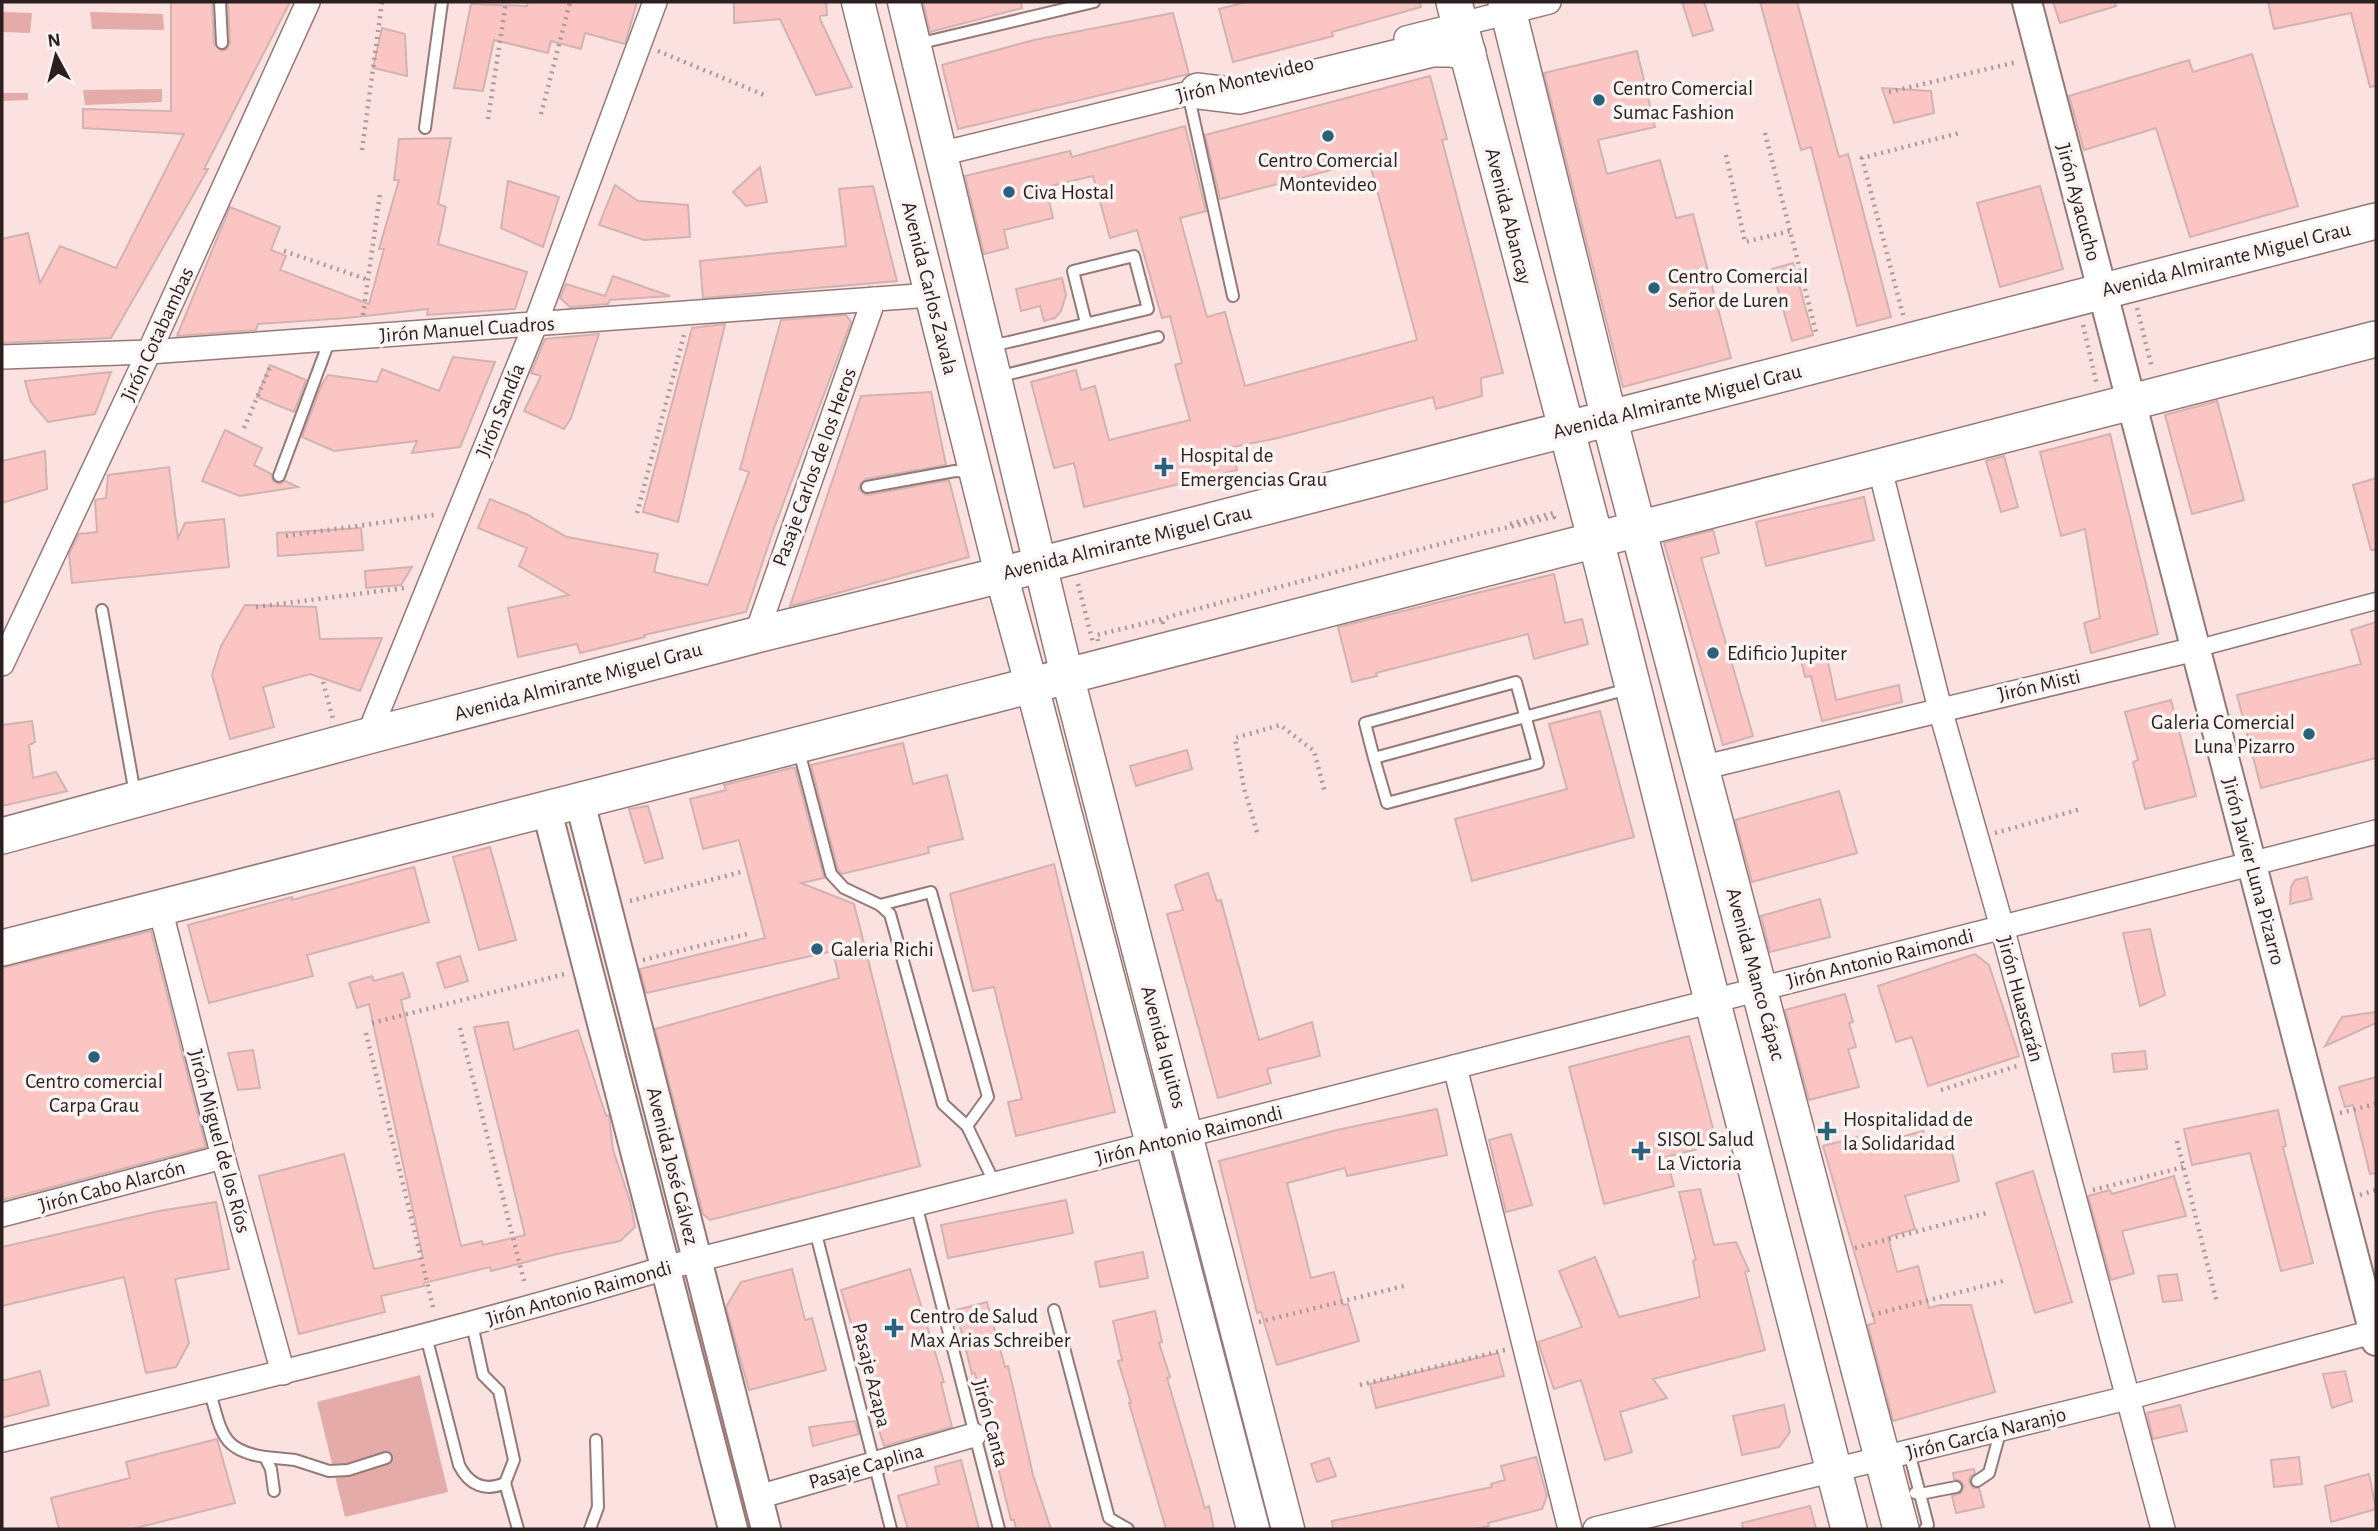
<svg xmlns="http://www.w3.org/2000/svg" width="2378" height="1531" font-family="'Alegreya Sans',sans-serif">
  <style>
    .green { fill: #e5aba9 }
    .building { fill: #fac5c3; stroke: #d2b3b2; stroke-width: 2 }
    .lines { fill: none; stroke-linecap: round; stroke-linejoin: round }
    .service-casing { stroke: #957978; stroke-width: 14 }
    .pedestrian-casing { stroke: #957978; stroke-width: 19 }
    .minor-casing { stroke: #957978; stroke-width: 26 }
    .tertiary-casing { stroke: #957978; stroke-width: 32 }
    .secondary-casing { stroke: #957978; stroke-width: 35 }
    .primary-casing { stroke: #957978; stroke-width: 38 }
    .path { stroke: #ad9897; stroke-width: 4.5; stroke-dasharray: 2 5; stroke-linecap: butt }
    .service { stroke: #fff; stroke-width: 10 }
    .pedestrian { stroke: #fff; stroke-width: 16 }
    .minor { stroke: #fff; stroke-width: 23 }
    .tertiary { stroke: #fff; stroke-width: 28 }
    .secondary { stroke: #fff; stroke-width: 32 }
    .primary { stroke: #fff; stroke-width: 35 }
    .poi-dot { fill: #2a627c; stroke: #faf4f3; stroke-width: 2.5 }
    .labels { text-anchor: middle; stroke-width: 7; stroke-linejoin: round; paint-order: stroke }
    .street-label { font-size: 21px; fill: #2b1f1f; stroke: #faf4f3 }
    .poi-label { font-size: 21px; fill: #2b1f1f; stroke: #faf4f3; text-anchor: start }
  </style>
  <rect width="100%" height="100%" fill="#fbe1e0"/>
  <g class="green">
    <path d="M2 12 32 13 30 33 2 32Z"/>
    <path d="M90 12 163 14 164 30 92 29Z"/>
    <path d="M162 89V102L85 105 83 90Z"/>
    <path d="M2 93H28V100L2 101Z"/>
    <path d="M696 1298 757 1529H745L685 1301Z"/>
    <path d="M420 1375 448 1492 345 1517 317 1402Z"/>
  </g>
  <g class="building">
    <path d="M171 2H212L214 44 222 51 227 49 230 43 228 2H290L204 169H208L111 338 2 343V239L28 233 40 283 60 246 116 268 184 134 83 128V109L171 111Z"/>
    <path d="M528 2H637L625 44 585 33 581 49 551 41 548 53 494 40 483 91 454 88 471 4 527 6Z"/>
    <path d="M734 2H826L827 15 820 16V19L852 87 816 95 780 19 734 23Z"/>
    <path d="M923 2H1021L1022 8 930 32Z"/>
    <path d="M1247 2H1420L1421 7 1332 32 1333 36 1233 62 1219 9Z"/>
    <path d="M1682 2H1704L1713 30 1693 36Z"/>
    <path d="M1760 2H1797L1839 157 1848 154 1891 317 1857 326 1811 147 1801 150Z"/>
    <path d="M2053 2H2115L2116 6 2060 23Z"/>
    <path d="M2268 2H2376V86L2370 87 2351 13 2274 29Z"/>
    <path d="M1173 13 1189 74 958 129 942 65 1034 40Z"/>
    <path d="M382 28 405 34 407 76 373 68Z"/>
    <path d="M1637 51 1655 127 1598 140 1607 174 1660 160 1676 218 1693 214 1731 358 1623 387 1544 73Z"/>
    <path d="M2252 54 2298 206 2190 237 2156 128 2084 150 2069 96 2189 60 2193 72Z"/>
    <path d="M1430 76 1447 139 1442 140 1503 373 1481 378 1482 396 1436 409 1433 397 1278 438 1232 447 1237 470 1084 507 1074 463 1054 468 1031 382 1076 370 1081 390 1095 386 1109 440 1190 420 1175 365 1182 363 1170 316 1162 318 1137 230 1110 238 1093 176 1046 187 1053 218 1004 230 1008 248 984 254 965 176 1070 151 1072 157 1185 126 1206 211 1180 218 1207 317 1225 312 1245 386 1417 340 1369 160 1220 199 1205 135Z"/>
    <path d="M1882 88 1931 91 1934 113 1894 123Z"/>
    <path d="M451 138 438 204 446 207 438 244 527 272 515 309 427 315 428 309 347 318 258 324 256 330 177 336 230 207 280 227 271 250 286 256 280 270 369 304 384 249H379L399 180H394L399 139Z"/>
    <path d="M760 167 767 202 746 206 733 192Z"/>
    <path d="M508 181 559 197 543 247 501 228Z"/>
    <path d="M615 185 638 201 688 205 690 237 644 240 599 225Z"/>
    <path d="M873 186 897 281 703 298 700 261 846 246 839 189Z"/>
    <path d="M2040 186 2063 269 2000 287 1977 203Z"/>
    <path d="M1793 263 1813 335 1792 341 1772 269Z"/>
    <path d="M613 276 670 296 610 300 608 304 570 307 560 298 566 284 605 296Z"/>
    <path d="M1062 278 1066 295 1061 311 1055 318 1044 321 1040 306 1021 311 1016 289Z"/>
    <path d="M846 315 851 322 774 528 746 612 644 635 645 637 580 653 577 644 518 657 508 608 569 595 519 566 527 548 478 528 490 499 526 514 567 537 658 554 654 572 708 585 749 472 740 469 781 320Z"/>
    <path d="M725 324 678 522 643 512 692 328Z"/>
    <path d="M599 334 571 418 564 429 524 411 541 376 531 373 545 339Z"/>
    <path d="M453 357 495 362 460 447 412 453 417 441 334 451 302 437 321 386 328 375 377 382 382 369 439 391Z"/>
    <path d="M270 365 306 380 294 412 257 397Z"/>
    <path d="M111 372 95 414 48 422 31 402 25 381Z"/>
    <path d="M931 392 946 465 866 479 860 484 859 489 864 494 868 495 949 480 969 557 790 606 861 396Z"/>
    <path d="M2217 401 2244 500 2192 514 2165 415Z"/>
    <path d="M225 430 262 448 254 465 271 474 273 481 280 484 285 481 298 487 240 496 202 481Z"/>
    <path d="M2110 434 2158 634 2091 653 2084 623 2100 618 2085 529 2061 536 2040 452Z"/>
    <path d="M45 451 47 489 2 503V461Z"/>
    <path d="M2004 456 2018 507 2001 512 1986 461Z"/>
    <path d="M169 467 178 538 185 523 224 519 229 567 72 583 69 554 79 534 97 532 95 500 106 498 108 475Z"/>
    <path d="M2376 478V550H2371L2353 485Z"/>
    <path d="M1864 497 1874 540 1766 566 1756 522Z"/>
    <path d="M361 528 363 550 278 556 277 533Z"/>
    <path d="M1713 530 1719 553 1701 558 1753 736 1723 745 1664 543Z"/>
    <path d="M412 567 401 585 366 588 365 571Z"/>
    <path d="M1554 574 1565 623 1582 619 1588 644 1534 659 1528 634 1376 673 1377 676 1352 682 1338 627Z"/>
    <path d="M245 605 316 607 320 639 382 638 360 691 310 674 263 687 274 727 230 739 212 675 221 646Z"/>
    <path d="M2376 622V758L2261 788 2237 695 2361 664 2351 630Z"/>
    <path d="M1800 656 1827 657 1836 700 1899 685 1902 702 1822 721 1811 676 1805 677Z"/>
    <path d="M2171 700 2196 796 2145 809 2133 762 2138 760 2125 712Z"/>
    <path d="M1600 711 1634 837 1472 881 1455 819 1567 789 1549 724Z"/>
    <path d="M32 721 35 742 29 745 33 778 56 772 67 791 2 806V725Z"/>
    <path d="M903 743 913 784 947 775 963 839 928 847 929 853 842 874 838 870 811 765Z"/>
    <path d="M1187 750 1192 769 1136 786 1130 766Z"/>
    <path d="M791 768H795L824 878 801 883 854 904 920 1166 710 1220 703 1214 655 1029 839 978 833 951 646 993 640 969 765 938 739 840 703 849 690 799 726 790 724 785Z"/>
    <path d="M1839 791 1857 853 1752 882 1735 820Z"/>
    <path d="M648 806 663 858 645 863 629 809Z"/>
    <path d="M490 847 516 940 479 950 453 857Z"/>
    <path d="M1054 864 1115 1112 1016 1136 1008 1102 1022 1099 994 987 973 991 950 894Z"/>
    <path d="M414 867 429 922 307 955 313 976 209 1003 188 925 292 897V900Z"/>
    <path d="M1208 873 1217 901 1221 900 1259 1040 1312 1022 1320 1056 1267 1069 1271 1083 1218 1098 1167 914 1183 910 1175 885Z"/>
    <path d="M2307 877 2312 899 2290 904 2291 887 2295 880Z"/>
    <path d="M1820 899 1830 937 1770 952 1761 916Z"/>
    <path d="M2150 929 2165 995 2140 1006 2123 933Z"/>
    <path d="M151 931 206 1147 2 1200V968Z"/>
    <path d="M1975 954 1989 965 2019 1056 1928 1086 1912 1037 1896 1042 1878 986Z"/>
    <path d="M460 956 468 981 445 988 437 963Z"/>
    <path d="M403 973 410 997 401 1000 461 1246 482 1241 483 1245 525 1235 474 1027 508 1022 514 1050 578 1030 606 1116 609 1115 613 1150 630 1201 635 1227 620 1241 557 1254 491 1271 490 1267 424 1283V1286L381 1296 385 1312 299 1334 259 1176 344 1154 374 1269 423 1258 369 1004 357 1008 349 983 372 976 374 981Z"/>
    <path d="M1845 994 1853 1022 1849 1023 1856 1047 1848 1049 1859 1087 1809 1100 1785 1010Z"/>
    <path d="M2376 1012V1023L2325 1046 2342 1017Z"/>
    <path d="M1689 1036 1717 1144 1666 1157 1674 1186 1604 1204 1569 1067Z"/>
    <path d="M253 1050 260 1088 238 1090 228 1053Z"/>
    <path d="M2145 1051 2147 1069 2114 1072 2112 1054Z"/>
    <path d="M2376 1077V1173L2370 1174 2353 1105 2345 1107 2339 1087Z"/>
    <path d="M1437 1109 1447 1155 1347 1176 1345 1168 1287 1183 1311 1278 1334 1272 1343 1305 1348 1304 1359 1341 1277 1365 1261 1312 1257 1313 1219 1161 1337 1130Z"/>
    <path d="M2278 1110 2286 1146 2283 1147 2313 1263 2281 1271 2250 1153 2192 1165 2184 1129Z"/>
    <path d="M1923 1131 1926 1143 1948 1137 1959 1181 1905 1196 1915 1229 1888 1237 1897 1272 1918 1266 1929 1308 1940 1305H1971L1995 1392 1893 1421 1868 1325 1875 1323 1823 1146 1857 1137 1860 1148Z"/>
    <path d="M1511 1134 1532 1205 1506 1212 1489 1140Z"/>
    <path d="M2033 1171 2072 1302 2035 1313 1996 1183Z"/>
    <path d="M2174 1176 2186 1216 2122 1231 2134 1273 2111 1280 2088 1196 2110 1190 2112 1194Z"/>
    <path d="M1700 1189 1714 1245 1736 1242 1749 1271 1745 1272 1765 1350 1653 1379 1667 1398 1620 1412 1632 1452 1605 1460 1581 1380 1554 1389 1538 1342 1582 1327 1559 1271 1595 1257 1619 1317 1700 1297 1693 1261 1696 1260 1679 1192Z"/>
    <path d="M1066 1200 1073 1233 948 1258 941 1225Z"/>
    <path d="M216 1202 229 1269 175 1279 189 1343 176 1367 146 1373 124 1277 2 1306V1247L159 1211Z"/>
    <path d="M1143 1252 1148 1278 1100 1287 1095 1262Z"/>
    <path d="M792 1269 805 1320 812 1318 826 1370 749 1390 726 1307 741 1282Z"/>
    <path d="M910 1269 944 1382 941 1383 952 1427 884 1446 876 1420 880 1419 841 1290Z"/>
    <path d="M2177 1274 2182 1300 2163 1302 2158 1276Z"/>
    <path d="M987 1302 1005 1367 1008 1366 1033 1475 1051 1529H1016L1014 1520H1011L982 1402 975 1373 972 1374 956 1310Z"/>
    <path d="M1155 1311 1162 1342 1159 1343 1170 1377 1167 1378 1205 1508 1209 1506 1214 1529H1166L1129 1403H1131L1118 1361 1122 1360 1113 1321Z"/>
    <path d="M1498 1353 1504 1376 1376 1408 1370 1384Z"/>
    <path d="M40 1371 49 1405 2 1418V1381Z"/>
    <path d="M2345 1371 2352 1401 2332 1408 2323 1374Z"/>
    <path d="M1784 1405 1790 1432 1779 1447 1742 1455 1733 1416Z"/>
    <path d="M2180 1405 2187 1431 2153 1439 2147 1413Z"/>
    <path d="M855 1421 859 1434 813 1446 809 1427Z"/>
    <path d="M217 1439 235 1503 132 1529H59L51 1498 130 1478 126 1462Z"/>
    <path d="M1536 1457 1547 1496 1542 1509 1488 1523 1489 1526 1475 1529H1333L1332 1521 1492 1487 1491 1484 1505 1480 1501 1466Z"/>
    <path d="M2299 1457 2302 1484 2274 1487 2271 1460Z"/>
    <path d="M1329 1458 1336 1476 1317 1482 1311 1464Z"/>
    <path d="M961 1460 979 1529H908L898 1496 939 1484 935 1467Z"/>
    <path d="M1974 1469 1975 1473 1970 1477 1969 1482 1973 1488H1979L1984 1507 1956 1513 1952 1496 1961 1493 1964 1486 1961 1481 1954 1479 1953 1473Z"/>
    <path d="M2369 1474 2376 1509 2331 1522 2325 1486Z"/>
    <path d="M1810 1506 1816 1529H1743L1742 1523Z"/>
  </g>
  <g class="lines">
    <g class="service-casing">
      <g id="service">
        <path d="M220 2 222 43"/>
        <path d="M917 44 1094 2"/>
        <path d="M1188 93 1233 296"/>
        <path d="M425 128 442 2"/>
        <path d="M989 346 1009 342 1148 309 1134 256 1073 271 1086 323"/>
        <path d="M997 377 1158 337"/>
        <path d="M279 476 330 339"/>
        <path d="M867 487 955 471 971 472"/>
        <path d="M102 610 135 794"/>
        <path d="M799 751 831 874 844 888 880 905 890 914 943 1104 967 1126 995 1184"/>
        <path d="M1374 758 1387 803 1538 763 1516 682 1365 723 1374 758C1459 735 1543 712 1628 689"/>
        <path d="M880 905 931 892 988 1097 967 1126"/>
        <path d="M916 1204 999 1529"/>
        <path d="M815 1230 891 1529"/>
        <path d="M1054 1310 1109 1518 1128 1529"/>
        <path d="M472 1324 483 1375 499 1391 514 1460 505 1483"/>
        <path d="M426 1336 459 1465C469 1485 485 1492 505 1483L518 1529"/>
        <path d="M209 1390C222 1430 219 1450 265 1457L271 1469 274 1491"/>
        <path d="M1909 1452 1920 1494 1956 1487"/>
        <path d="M265 1457 295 1460 329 1471 348 1470 386 1458"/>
        <path d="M1977 1481 1989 1473 2001 1429"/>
        <path d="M1915 1493 1920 1494 1928 1525 1925 1529"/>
        <path d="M590 1529 598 1507 596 1440"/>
      </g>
    </g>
    <g class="pedestrian-casing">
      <path id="pedestrian" d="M2195 649 2376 601"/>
    </g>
    <g class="minor-casing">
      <g id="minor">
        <path d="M1406 38 1549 2"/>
        <path d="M940 154 1210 88"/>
        <path d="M2 357 149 352 931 295"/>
        <path d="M1880 469 1940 709 2002 927 2163 1529"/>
        <path d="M756 635 874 299"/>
        <path d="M2 664 149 352 308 2"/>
        <path d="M368 736 535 325 655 2"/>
        <path d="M1701 768 2195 649"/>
        <path d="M160 908 223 1157 283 1373"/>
        <path d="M1455 1067 1570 1529"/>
        <path d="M2 1215 223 1157"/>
        <path d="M2 1440C224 1387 446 1334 665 1268L2376 832"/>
        <path d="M758 1497 974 1435"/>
        <path d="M1595 1529 2127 1398 2376 1331"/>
      </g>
    </g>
    <g class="tertiary-casing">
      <g id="tertiary">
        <path d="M2027 2 2376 1341"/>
        <path d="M580 802 766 1529"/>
        <path d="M547 811 733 1529"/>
      </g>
    </g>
    <g class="secondary-casing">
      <g id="secondary">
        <path d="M858 2 1001 574 1038 709 1253 1529"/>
        <path d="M904 2 1063 659 1288 1529"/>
      </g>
    </g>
    <g class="primary-casing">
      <g id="primary">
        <path d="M1454 2 1603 568 1702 961 1849 1529"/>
        <path d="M1506 2 1609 418 1901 1529"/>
        <path d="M1198 91 1239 96 1432 49H1452L1468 53"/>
        <path d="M2 836 368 736 756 635 977 581 2376 221"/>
        <path d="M2 948C794 748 1585 542 2376 339"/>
      </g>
    </g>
    <g class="path">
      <path d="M658 51 764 95"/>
      <path d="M1889 92 2017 62"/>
      <path d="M541 114 570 2"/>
      <path d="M488 119 506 2"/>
      <path d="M1765 133 1817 336"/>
      <path d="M362 150 382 2"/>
      <path d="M1726 155 1745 242 1790 231"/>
      <path d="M284 251 369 280"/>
      <path d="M2137 308 2152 368"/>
      <path d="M363 315 380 194"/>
      <path d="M1903 315 1862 158 1959 133"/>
      <path d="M2083 325 2097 385"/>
      <path d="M244 428 271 365"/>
      <path d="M637 513 684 335"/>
      <path d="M1510 524 1553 513"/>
      <path d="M286 536 434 515"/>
      <path d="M1078 584 1093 643"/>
      <path d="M256 607 404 588"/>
      <path d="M1162 623 1166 618 1178 614 1478 534 1554 517 1553 513"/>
      <path d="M1098 641 1097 635 1162 619 1163 624"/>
      <path d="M323 682 333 719"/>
      <path d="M1257 832 1244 788 1235 738 1280 725 1314 751 1325 793"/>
      <path d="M1995 833 2081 809"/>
      <path d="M630 901 741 872"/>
      <path d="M643 960 751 933"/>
      <path d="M372 1023 565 974"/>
      <path d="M460 1028 525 1285"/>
      <path d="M366 1033 434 1311"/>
      <path d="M1941 1090 2017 1066"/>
      <path d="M2340 1113 2376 1104"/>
      <path d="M2177 1141 2217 1303"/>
      <path d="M2093 1190 2184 1167"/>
      <path d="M2360 1195 2376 1190"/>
      <path d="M1855 1248 1990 1212"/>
      <path d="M1872 1315 2007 1280"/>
      <path d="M1259 1322 1408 1285"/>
      <path d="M1360 1385 1505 1350"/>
    </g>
    <use href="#service" class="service"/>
    <use href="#pedestrian" class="pedestrian"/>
    <use href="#minor" class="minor"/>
    <use href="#tertiary" class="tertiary"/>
    <use href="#secondary" class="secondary"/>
    <use href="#primary" class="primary"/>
  </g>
  <g class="poi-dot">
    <circle cx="1599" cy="100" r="7"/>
    <circle cx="1328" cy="136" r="7"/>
    <circle cx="1009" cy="192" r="7"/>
    <circle cx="1654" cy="288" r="7"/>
    <path d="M1160.5 456.5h7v7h7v7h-7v7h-7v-7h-7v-7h7z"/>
    <circle cx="1713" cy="653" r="7"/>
    <circle cx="2309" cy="734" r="7"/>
    <circle cx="817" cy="949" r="7"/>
    <circle cx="94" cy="1057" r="7"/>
    <path d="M1823.5 1120.5h7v7h7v7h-7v7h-7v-7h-7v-7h7z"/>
    <path d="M1637.5 1140.5h7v7h7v7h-7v7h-7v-7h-7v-7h7z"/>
    <path d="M890.5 1317.5h7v7h7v7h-7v7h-7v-7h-7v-7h7z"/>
  </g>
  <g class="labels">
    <g class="street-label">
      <text transform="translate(1245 79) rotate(-14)" y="7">Jirón Montevideo</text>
      <text transform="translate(2079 202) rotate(75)" y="7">Jirón Ayacucho</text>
      <text transform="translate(1509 216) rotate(76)" y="7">Avenida Abancay</text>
      <text transform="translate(2226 259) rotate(-14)" y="7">Avenida Almirante Miguel Grau</text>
      <text transform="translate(930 288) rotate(76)" y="7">Avenida Carlos Zavala</text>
      <text transform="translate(467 329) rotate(-4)" y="7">Jirón Manuel Cuadros</text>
      <text transform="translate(157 334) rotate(-65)" y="7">Jirón Cotabambas</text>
      <text transform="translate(1677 401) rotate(-14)" y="7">Avenida Almirante Miguel Grau</text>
      <text transform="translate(500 410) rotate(-68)" y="7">Jirón Sandía</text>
      <text transform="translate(814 467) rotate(-70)" y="7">Pasaje Carlos de los Heros</text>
      <text transform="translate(1127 542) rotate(-14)" y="7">Avenida Almirante Miguel Grau</text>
      <text transform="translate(578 681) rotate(-15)" y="7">Avenida Almirante Miguel Grau</text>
      <text transform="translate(2039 685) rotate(-13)" y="7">Jirón Misti</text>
      <text transform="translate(2254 871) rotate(75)" y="7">Jirón Javier Luna Pizarro</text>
      <text transform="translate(1880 958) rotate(-14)" y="7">Jirón Antonio Raimondi</text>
      <text transform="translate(1756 974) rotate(75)" y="7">Avenida Manco Cápac</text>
      <text transform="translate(2021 999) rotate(75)" y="7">Jirón Huascarán</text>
      <text transform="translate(1164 1047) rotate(75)" y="7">Avenida Iquitos</text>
      <text transform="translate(1189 1135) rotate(-14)" y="7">Jirón Antonio Raimondi</text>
      <text transform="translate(220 1141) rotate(75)" y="7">Jirón Miguel de los Ríos</text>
      <text transform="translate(673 1166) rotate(76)" y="7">Avenida José Gálvez</text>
      <text transform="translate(112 1186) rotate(-15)" y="7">Jirón Cabo Alarcón</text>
      <text transform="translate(579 1293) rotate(-16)" y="7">Jirón Antonio Raimondi</text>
      <text transform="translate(872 1375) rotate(76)" y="7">Pasaje Azapa</text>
      <text transform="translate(991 1423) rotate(75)" y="7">Jirón Canta</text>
      <text transform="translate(1986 1433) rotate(-14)" y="7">Jirón García Naranjo</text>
      <text transform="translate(866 1466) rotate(-16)" y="7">Pasaje Caplina</text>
    </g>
    <g class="poi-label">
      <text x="1613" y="95">Centro Comercial<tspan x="1613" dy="24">Sumac Fashion</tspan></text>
      <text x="1328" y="167" text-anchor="middle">Centro Comercial<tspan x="1328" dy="24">Montevideo</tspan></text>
      <text x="1023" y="199">Civa Hostal</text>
      <text x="1668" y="283">Centro Comercial<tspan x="1668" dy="24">Señor de Luren</tspan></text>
      <text x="1180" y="462">Hospital de<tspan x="1180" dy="24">Emergencias Grau</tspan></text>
      <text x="1727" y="660">Edificio Jupiter</text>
      <text x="2295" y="729" text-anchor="end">Galeria Comercial<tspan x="2295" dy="24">Luna Pizarro</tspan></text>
      <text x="831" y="956">Galeria Richi</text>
      <text x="94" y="1088" text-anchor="middle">Centro comercial<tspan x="94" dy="24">Carpa Grau</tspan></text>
      <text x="1843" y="1126">Hospitalidad de<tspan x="1843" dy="24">la Solidaridad</tspan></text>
      <text x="1657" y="1146">SISOL Salud<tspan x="1657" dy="24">La Victoria</tspan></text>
      <text x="910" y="1323">Centro de Salud<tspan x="910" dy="24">Max Arias Schreiber</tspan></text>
    </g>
  </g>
  <rect width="2378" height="1531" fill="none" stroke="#2b1f1f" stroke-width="7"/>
  <g transform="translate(56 56) rotate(353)" stroke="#faf4f3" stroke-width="5" paint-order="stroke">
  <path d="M0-5L12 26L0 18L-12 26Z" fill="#2b1f1f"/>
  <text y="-10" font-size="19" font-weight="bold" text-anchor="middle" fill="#2b1f1f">N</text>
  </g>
</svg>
